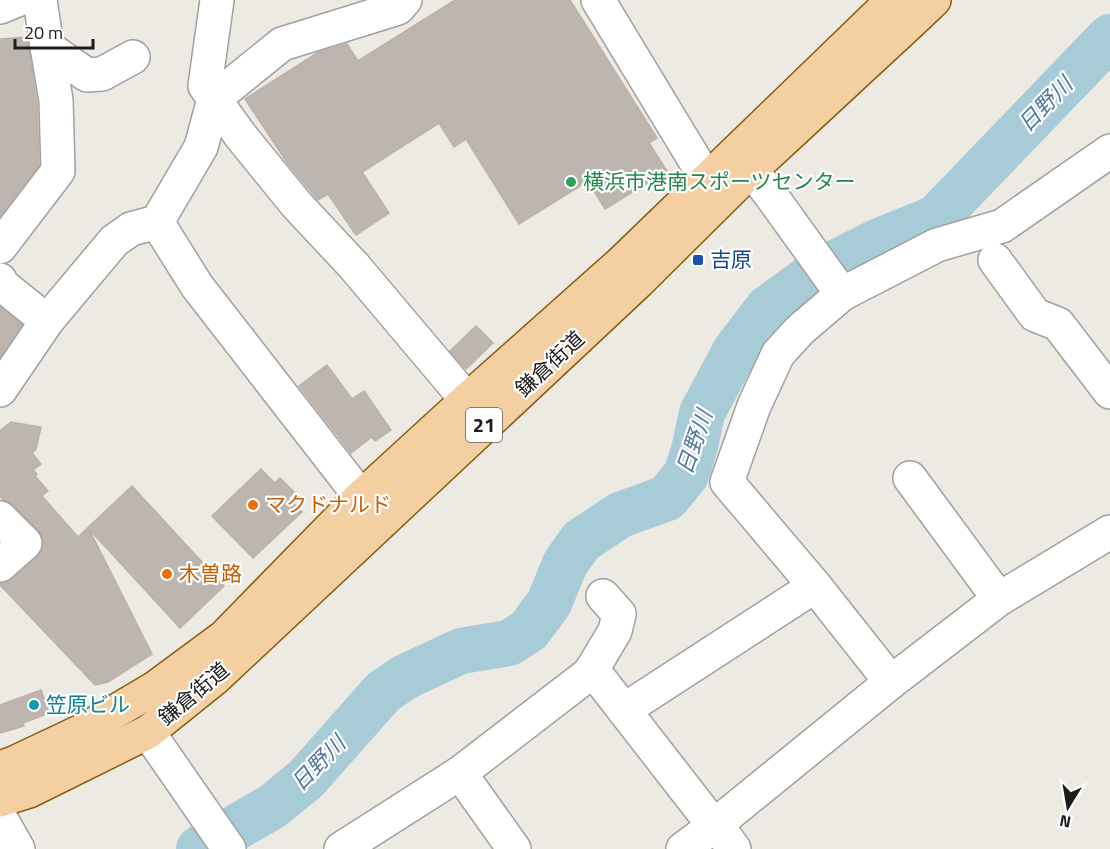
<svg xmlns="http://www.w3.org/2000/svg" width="1110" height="849" font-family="'Titillium Web','Noto Sans JP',sans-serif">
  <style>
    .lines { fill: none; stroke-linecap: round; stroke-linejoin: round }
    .river { stroke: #a7ccd7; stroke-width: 46 }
    .building { fill: #bdb5b0; stroke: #bdb0a7; stroke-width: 1.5 }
    .minor-casing { stroke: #a0a0a0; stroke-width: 36 }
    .major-casing { stroke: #885e0d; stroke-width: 36 }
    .minor { stroke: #fff; stroke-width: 33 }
    .major { stroke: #f3cfa2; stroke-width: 33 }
    .leisure-dot { fill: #2e9e5b; stroke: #fff; stroke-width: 2 }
    .transit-dot { fill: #1a4fb4; stroke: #fff; stroke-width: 2 }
    .food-dot { fill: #e8710a; stroke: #fff; stroke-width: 2 }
    .culture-dot { fill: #0f9aa8; stroke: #fff; stroke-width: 2 }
    .labels { text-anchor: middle; stroke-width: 4.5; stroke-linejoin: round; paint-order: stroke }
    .shield { fill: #fff; stroke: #606060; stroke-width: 1.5 }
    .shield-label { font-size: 20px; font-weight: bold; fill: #1c1c1c }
    .leisure-label { font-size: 21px; fill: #27864d; stroke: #fff; text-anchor: start }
    .transit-label { font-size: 21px; fill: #164399; stroke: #fff; text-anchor: start }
    .street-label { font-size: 21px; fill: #1c1c1c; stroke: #fff }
    .food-label { font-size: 21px; fill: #c56008; stroke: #fff; text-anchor: start }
    .culture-label { font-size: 21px; fill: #0d838f; stroke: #fff; text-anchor: start }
    .water-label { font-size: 22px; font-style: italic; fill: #4f769c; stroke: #fff }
  </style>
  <rect width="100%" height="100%" fill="#ede9e3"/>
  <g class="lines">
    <path class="river" d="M199 849 273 806 306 779 383 692 405 677 461 651 509 643 529 630 549 603 565 564 581 541 620 515 667 498 686 475 695 446 702 413 735 351 768 308 819 271 879 241 936 218 1110 37"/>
  </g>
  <g class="building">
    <path d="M455 0H570L657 138 649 143 667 171 605 209 588 181 519 224 466 139 454 147 439 123 362 172 389 213 356 235 328 194 318 200 288 164 245 99 317 53 347 44 358 61Z"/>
    <path d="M27 37 37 102 39 165 0 216V39Z"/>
    <path d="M0 307 22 325 0 357Z"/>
    <path d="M476 326 493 343 466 369 450 351Z"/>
    <path d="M327 365 352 399 364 391 391 430 375 441 372 437 351 453 299 386Z"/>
    <path d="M11 422 41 427 36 449 32 453 41 464 33 470 37 474 35 476 48 491 42 496 78 537 132 486 224 586 180 628 89 529 152 654 108 682 95 685 0 585V583H4L12 579 37 557 43 548V538L38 530 13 505 3 500 0 496V431Z"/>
    <path d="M261 469 275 483 280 478 294 492 288 498 302 512 253 558 212 516Z"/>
    <path d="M41 690 49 713 23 723 24 726 0 733V705Z"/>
  </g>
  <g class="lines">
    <g class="minor-casing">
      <g id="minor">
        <path d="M40 0 47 47 87 75 102 74 133 57"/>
        <path d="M217 0 205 86 240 135 296 204 354 266 467 400"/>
        <path d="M598 0 707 180"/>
        <path d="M0 7 17 0"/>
        <path d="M751 170 770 194 842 294 937 245 1002 226 1110 151"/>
        <path d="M157 222 197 286 350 483 359 499"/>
        <path d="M0 247 58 171 56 100 47 47"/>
        <path d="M995 260 1035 315 1058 324 1110 392"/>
        <path d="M0 280 1 284 47 321"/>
        <path d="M842 294 800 330 778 354 754 406 727 482 815 586 891 682"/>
        <path d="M0 390 47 321 114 241 131 229 157 222 201 147 214 99 282 44 398 8 405 0"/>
        <path d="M910 478 999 599"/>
        <path d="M0 518 25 543 0 565"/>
        <path d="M592 669 714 826"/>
        <path d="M624 710 815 586"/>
        <path d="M148 732 229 849"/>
        <path d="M460 773 514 849"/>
        <path d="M0 817 18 849"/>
        <path d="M716 824 734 849"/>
        <path d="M341 849 460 773 590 673 615 631 619 614 603 596"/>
        <path d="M683 849 714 826 891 682 999 599 1110 532"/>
      </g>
    </g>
    <g class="major-casing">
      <g id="major">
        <path d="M0 768 14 763 84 730 155 688 224 637 359 499 467 400 621 263 893 0"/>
        <path d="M0 800 29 791 148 732 214 679 638 282 751 170 913 20 934 0"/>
      </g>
    </g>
    <use href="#minor" class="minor"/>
    <use href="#major" class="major"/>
  </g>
  <circle class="leisure-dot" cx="571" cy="182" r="6"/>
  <rect class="transit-dot" x="692" y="254" width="12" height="12" rx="3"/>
  <g class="food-dot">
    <circle cx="253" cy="505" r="6"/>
    <circle cx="167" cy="574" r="6"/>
  </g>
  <circle class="culture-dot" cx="34" cy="705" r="6"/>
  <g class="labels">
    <rect class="shield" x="466" y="408" width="36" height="34" rx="4.5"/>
    <g class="shield-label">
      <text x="484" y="432">21</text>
    </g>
    <g class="leisure-label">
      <text x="583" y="189">横浜市港南スポーツセンター</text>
    </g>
    <g class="transit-label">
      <text x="710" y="267">吉原</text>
    </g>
    <g class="street-label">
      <text transform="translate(550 364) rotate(-43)" y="7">鎌倉街道</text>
      <text transform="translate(194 694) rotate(-40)" y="7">鎌倉街道</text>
    </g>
    <g class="food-label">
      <text x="265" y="512">マクドナルド</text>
      <text x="179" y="581">木曽路</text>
    </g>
    <g class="culture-label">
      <text x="46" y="712">笠原ビル</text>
    </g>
    <g class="water-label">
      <text transform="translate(1045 104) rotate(-46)" y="8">日野川</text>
      <text transform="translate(694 442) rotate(-71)" y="8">日野川</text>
      <text transform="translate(318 763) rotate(-46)" y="8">日野川</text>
    </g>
  </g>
  <g transform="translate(1068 807) rotate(191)" stroke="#ffffff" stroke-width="4.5" paint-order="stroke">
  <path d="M0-4.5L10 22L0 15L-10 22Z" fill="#1c1c1c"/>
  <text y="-9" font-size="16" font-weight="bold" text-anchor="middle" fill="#1c1c1c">N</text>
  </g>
  <path d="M15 39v9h78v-9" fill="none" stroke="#1c1c1c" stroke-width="3"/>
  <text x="24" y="39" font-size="18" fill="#1c1c1c" stroke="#ffffff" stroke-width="4.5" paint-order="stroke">20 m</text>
</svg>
